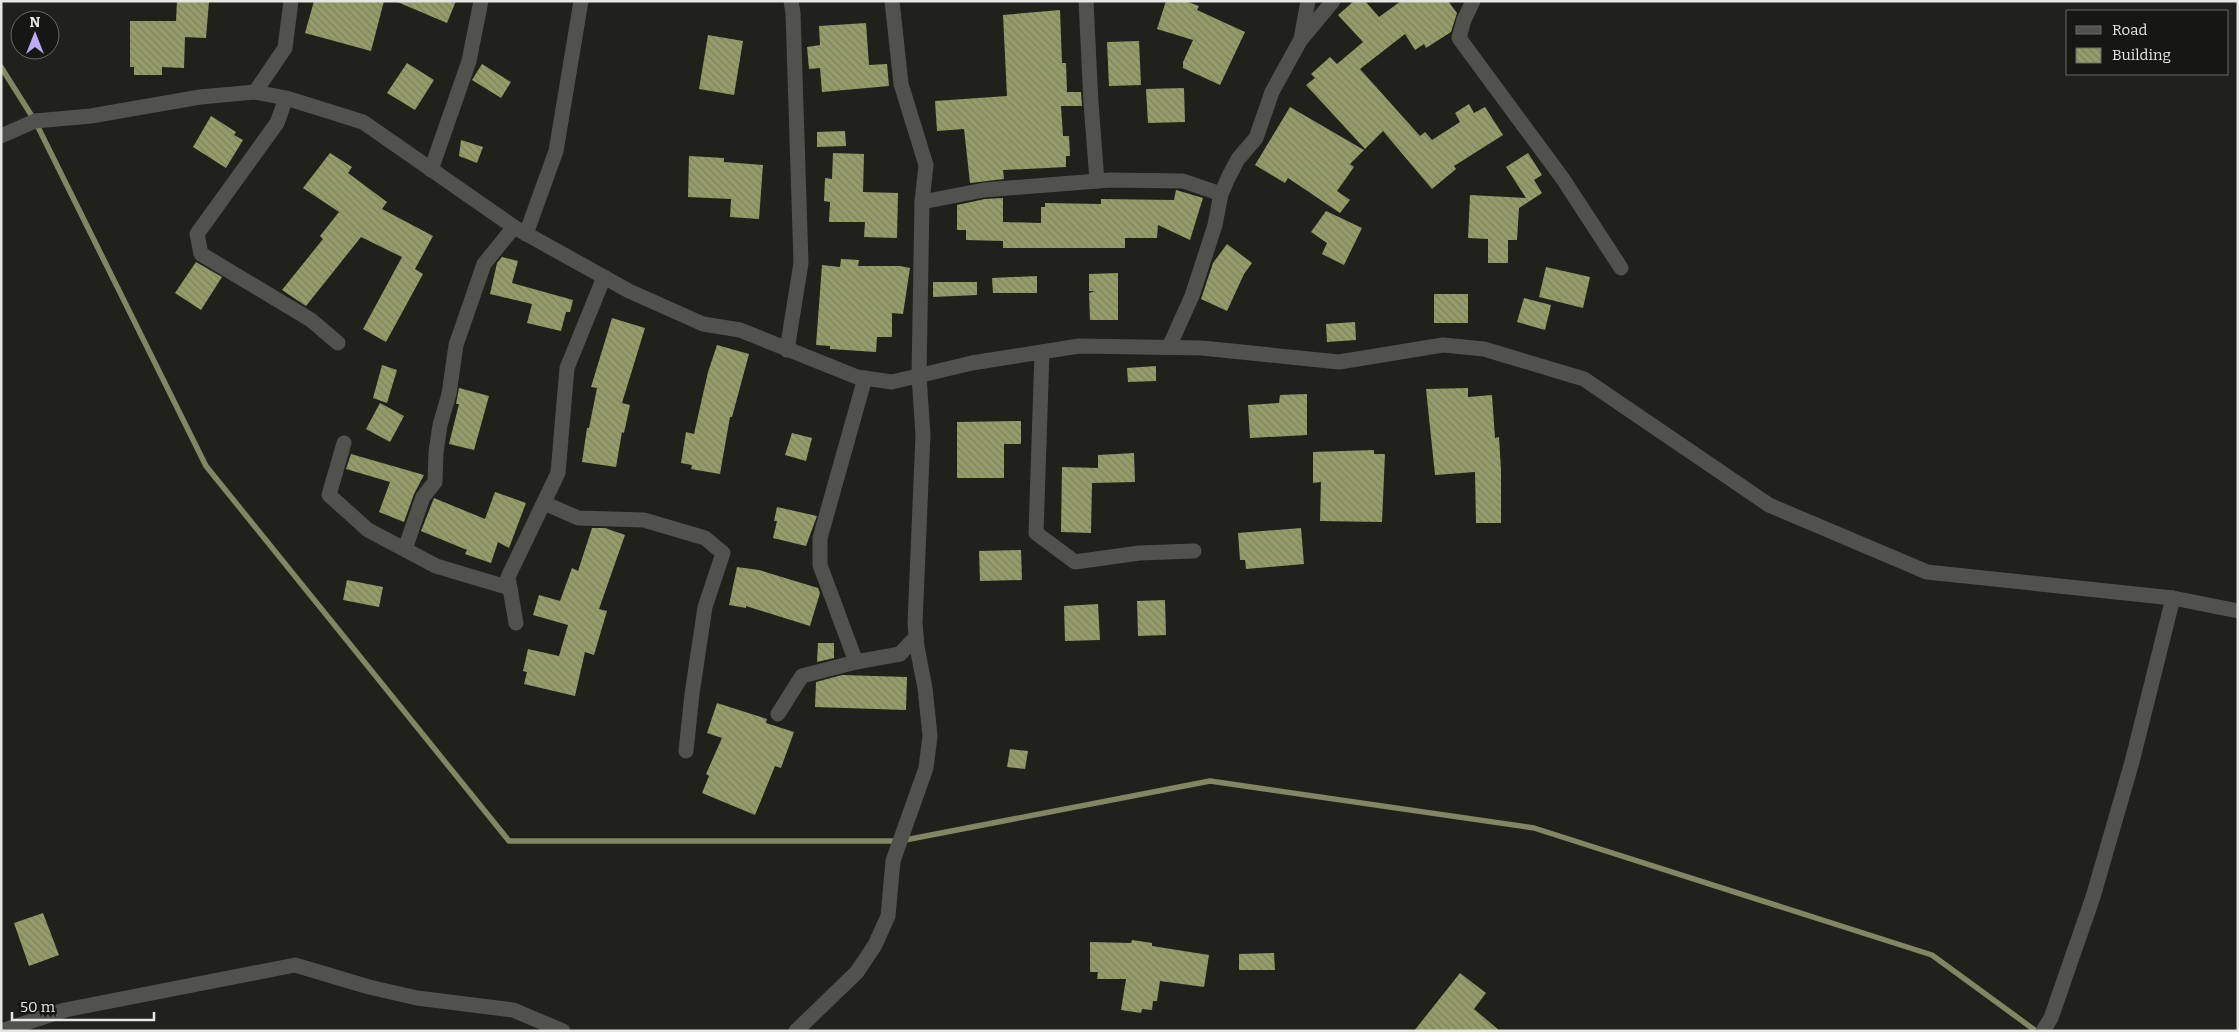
<svg xmlns="http://www.w3.org/2000/svg" width="2239" height="1032" font-family="Bitter,serif">
  <style>
    .lines { fill: none; stroke-linecap: round; stroke-linejoin: round }
    .stream { stroke: #828664; stroke-width: 5.5 }
    .building { fill: url(#building-back-hatch) }
    .street { stroke: #51514e; stroke-width: 15 }
  </style>
  <defs>
    <pattern id="building-back-hatch" width="6" height="6" patternUnits="userSpaceOnUse" patternTransform="scale(1.25)"><rect width="6" height="6" fill="#959c6a"/><path d="M-1 5l2 2M0 0l6 6M5-1l2 2" fill="none" stroke="#7d825f"/></pattern>
  </defs>
  <rect width="100%" height="100%" fill="#20211b"/>
  <g class="lines">
    <path class="stream" d="M1 67 35 121 206 466 509 841H900L1210 781 1534 828 1932 955 2036 1031"/>
  </g>
  <g class="building">
    <path d="M177 1H209L206 38 185 37 184 68 162 67V75H134V67H130V21H176Z"/>
    <path d="M314 1H384L371 51 305 33Z"/>
    <path d="M395 1H456L447 23Z"/>
    <path d="M1166 1H1185L1199 6 1197 10 1245 32 1220 85 1183 68V62L1193 40 1157 29Z"/>
    <path d="M1354 1H1365L1379 17 1401 1H1448L1457 13 1451 32 1426 48 1424 44 1415 50 1405 34 1360 69 1420 136 1425 132 1432 140 1460 122 1455 113 1469 104 1474 113 1485 107 1503 135 1454 166 1456 169 1432 189 1383 131 1365 149 1306 85 1315 78 1311 74 1330 57 1337 64 1363 42 1338 15Z"/>
    <path d="M1060 10 1062 63H1066L1067 92H1081L1082 106H1061L1063 136H1069L1070 156H1066V167L1003 170 1004 179 970 183 964 129 937 131 935 101 1007 96 1003 15Z"/>
    <path d="M866 23 869 65 887 64 889 86 822 92 820 68 809 69 807 47 820 45 819 26Z"/>
    <path d="M708 35 743 41 734 95 699 89Z"/>
    <path d="M1139 41 1141 85 1109 86 1107 42Z"/>
    <path d="M407 63 434 80 415 110 387 93Z"/>
    <path d="M482 64 511 82 501 98 472 80Z"/>
    <path d="M1184 88 1185 122 1148 123 1146 89Z"/>
    <path d="M1290 107 1364 150 1350 164 1354 167 1337 191 1350 200 1340 213 1288 178 1285 183 1255 165Z"/>
    <path d="M211 116 236 132 234 135 243 140 226 168 193 147Z"/>
    <path d="M845 131 846 146 817 147V132Z"/>
    <path d="M461 140 483 147 477 163 459 156Z"/>
    <path d="M330 153 352 167 348 173 387 202 382 209 433 236 415 269 423 274 386 342 363 329 402 257 361 237 306 306 282 290 323 239 320 236 339 212 303 188Z"/>
    <path d="M833 153 864 154 863 192 898 193 897 238 864 237 865 222H829L830 202 824 201 825 178 832 179Z"/>
    <path d="M1528 153 1542 175 1534 180 1542 193 1519 208 1517 240H1508V263H1488V239L1468 238 1470 195 1526 198 1506 167Z"/>
    <path d="M689 156 724 158V162L763 165 759 219 730 217 731 199 688 197Z"/>
    <path d="M1176 190 1203 198 1190 240 1158 225 1157 238H1125V248H1003V241L966 240V230H957V205L985 199 1003 198V222L1041 223V207H1045V203L1101 204V199L1174 200Z"/>
    <path d="M1326 211 1362 228 1344 265 1322 254 1327 243 1311 232Z"/>
    <path d="M1227 244 1252 263 1244 274 1227 311 1201 299 1213 263Z"/>
    <path d="M502 257 518 261 512 283 573 300 570 312H566L561 331 527 323 532 304 490 294 497 263Z"/>
    <path d="M841 259 859 260 858 266H900L910 268 903 314 892 313V337H877L876 352 830 349V346L816 345 822 265 840 267Z"/>
    <path d="M196 262 222 277 201 310 175 293Z"/>
    <path d="M1546 267 1590 277 1583 308 1539 297Z"/>
    <path d="M1118 273V320H1090L1089 293 1095 291H1089V274Z"/>
    <path d="M1037 276V293H993L992 278Z"/>
    <path d="M933 282H977V295L933 297Z"/>
    <rect x="1434" y="294" width="34" height="29"/>
    <path d="M1524 298 1551 305 1545 330 1517 322Z"/>
    <path d="M612 318 645 328 622 403 630 405 624 433 622 432 616 467 582 462 587 428H589L597 388 591 387Z"/>
    <path d="M1355 322 1356 340 1327 342 1326 324Z"/>
    <path d="M717 345 749 354 732 417H730L720 474 691 469 692 465 681 463 686 432 694 434 708 372Z"/>
    <path d="M382 365 397 370 387 403 373 398Z"/>
    <path d="M1156 366V381L1128 382 1127 368Z"/>
    <path d="M459 388 489 396 474 450 449 444 459 404H456Z"/>
    <path d="M1468 388V397L1492 395 1495 438 1499 437 1501 470V523H1476L1475 472 1435 475 1426 389Z"/>
    <path d="M1307 394V435L1250 438 1248 405 1279 403 1280 395Z"/>
    <path d="M380 403 404 416 390 442 366 429Z"/>
    <path d="M1021 421V444H1004V478H957V422Z"/>
    <path d="M792 433 812 438 806 461 785 455Z"/>
    <path d="M1374 450V454H1385L1382 522 1320 521 1321 482 1313 483V452Z"/>
    <path d="M1134 453 1135 482 1092 483 1091 533 1061 532 1062 467 1098 468V455Z"/>
    <path d="M351 454 424 475 414 494 404 522 379 512 390 482 346 469Z"/>
    <path d="M495 492 526 503 509 548 498 542 491 563 465 554 467 550 421 531 434 498 485 519Z"/>
    <path d="M777 507 817 516 806 546 773 538 777 521H774Z"/>
    <path d="M592 528H605L625 535 599 609 607 611 594 655 585 652 575 696 524 684 527 672 523 671 528 649 559 656 568 625 533 615 539 595 560 601 572 568 578 571Z"/>
    <path d="M1301 528 1304 564 1246 569 1245 560H1240L1238 533Z"/>
    <path d="M1021 550 1022 580 980 581 979 551Z"/>
    <path d="M737 567 759 570 818 588 820 593 810 626 746 606V608L729 605Z"/>
    <path d="M347 580 383 587 379 607 343 600Z"/>
    <path d="M1165 600 1166 635 1138 636 1137 601Z"/>
    <path d="M1098 604 1100 640 1065 641 1064 606Z"/>
    <path d="M818 643H834V658L817 662Z"/>
    <path d="M842 675 907 677 906 710 815 707 816 682Z"/>
    <path d="M717 703 767 719 766 723 794 732 781 768 775 766 755 815 702 793 709 776 706 774 722 738 707 733Z"/>
    <path d="M1010 749 1028 751 1025 769 1007 767Z"/>
    <path d="M43 913 59 955 29 966 14 923Z"/>
    <path d="M1132 940 1152 943V946L1209 955 1204 987 1160 981 1157 1001H1153L1152 1010 1142 1009 1141 1013 1121 1010 1126 979H1097L1098 972H1090V942L1131 943Z"/>
    <path d="M1274 953 1275 970H1239V954Z"/>
    <path d="M1460 973 1486 993 1474 1009 1500 1031H1414Z"/>
  </g>
  <g class="lines">
    <g class="street">
      <path d="M1086 1 1091 103 1097 181"/>
      <path d="M1473 1 1464 20 1459 38 1563 179 1621 268"/>
      <path d="M1301 39 1308 1"/>
      <path d="M255 92 285 48 291 1"/>
      <path d="M286 98 277 123 197 234 201 254 311 320 338 343"/>
      <path d="M1 136 35 121 91 116 200 97 255 92 286 98 363 122 514 227 629 291 703 324 740 330 857 377 892 382 972 363 1079 346 1202 348 1339 362 1443 345 1484 349 1584 379 1769 505 1927 572 2173 598 2238 611"/>
      <path d="M431 170 469 61 481 1"/>
      <path d="M922 202 984 190 1110 180 1183 181 1221 194"/>
      <path d="M526 234 556 151 581 1"/>
      <path d="M1169 347 1192 296 1215 225 1221 194 1229 176 1238 159 1256 138 1272 92 1300 41 1333 1"/>
      <path d="M787 350 801 263 793 13 791 1"/>
      <path d="M1042 352 1036 533 1075 562 1139 553 1194 551"/>
      <path d="M344 443 329 495 368 530 436 566 510 588"/>
      <path d="M544 503 578 518 644 520 705 538 723 553 705 607 692 694 686 751"/>
      <path d="M405 549 423 497 435 482 436 452 440 425 449 394 456 345 484 264 514 227"/>
      <path d="M516 623 508 577 558 473 567 368 604 277"/>
      <path d="M856 662 820 565V538L865 378"/>
      <path d="M778 714 802 676 856 662 900 654 916 637"/>
      <path d="M1 1031 65 1010 295 965 369 987 417 998 513 1010 563 1031"/>
      <path d="M796 1031 857 972 875 945 888 916 893 861 926 768 930 736 925 688 917 647 915 623 923 435 919 376 922 202 926 165 901 84 892 1"/>
      <path d="M2043 1031 2051 1018 2093 897 2132 762 2173 598"/>
    </g>
  </g>
  <rect width="2239" height="1032" fill="none" stroke="#e6e7e3" stroke-width="5"/>
  <rect x="2066" y="10" width="162" height="65" fill="#161712" stroke="#696a66"/>
  <rect x="2076" y="26" width="25" height="8" fill="#51514e" stroke="#696a66"/>
  <text x="2112" y="35" font-size="15" fill="#e6e7e3">Road</text>
  <rect x="2076" y="48" width="25" height="15" fill="url(#building-back-hatch)" stroke="#696a66"/>
  <text x="2112" y="60" font-size="15" fill="#e6e7e3">Building</text>
  <g transform="translate(35 35)"><circle r="24" fill="#161712" stroke="#696a66"/>
  <path d="M0-4L9 19L0 12L-9 19Z" fill="#bcaaf6"/>
  <text y="-8" font-size="14" font-weight="bold" text-anchor="middle" fill="#e6e7e3">N</text>
  </g>
  <path d="M12 1012v8h142v-8" fill="none" stroke="#e6e7e3" stroke-width="2.5"/>
  <text x="20" y="1012" font-size="15" fill="#e6e7e3" stroke="#161712" stroke-width="4" paint-order="stroke">50 m</text>
</svg>
